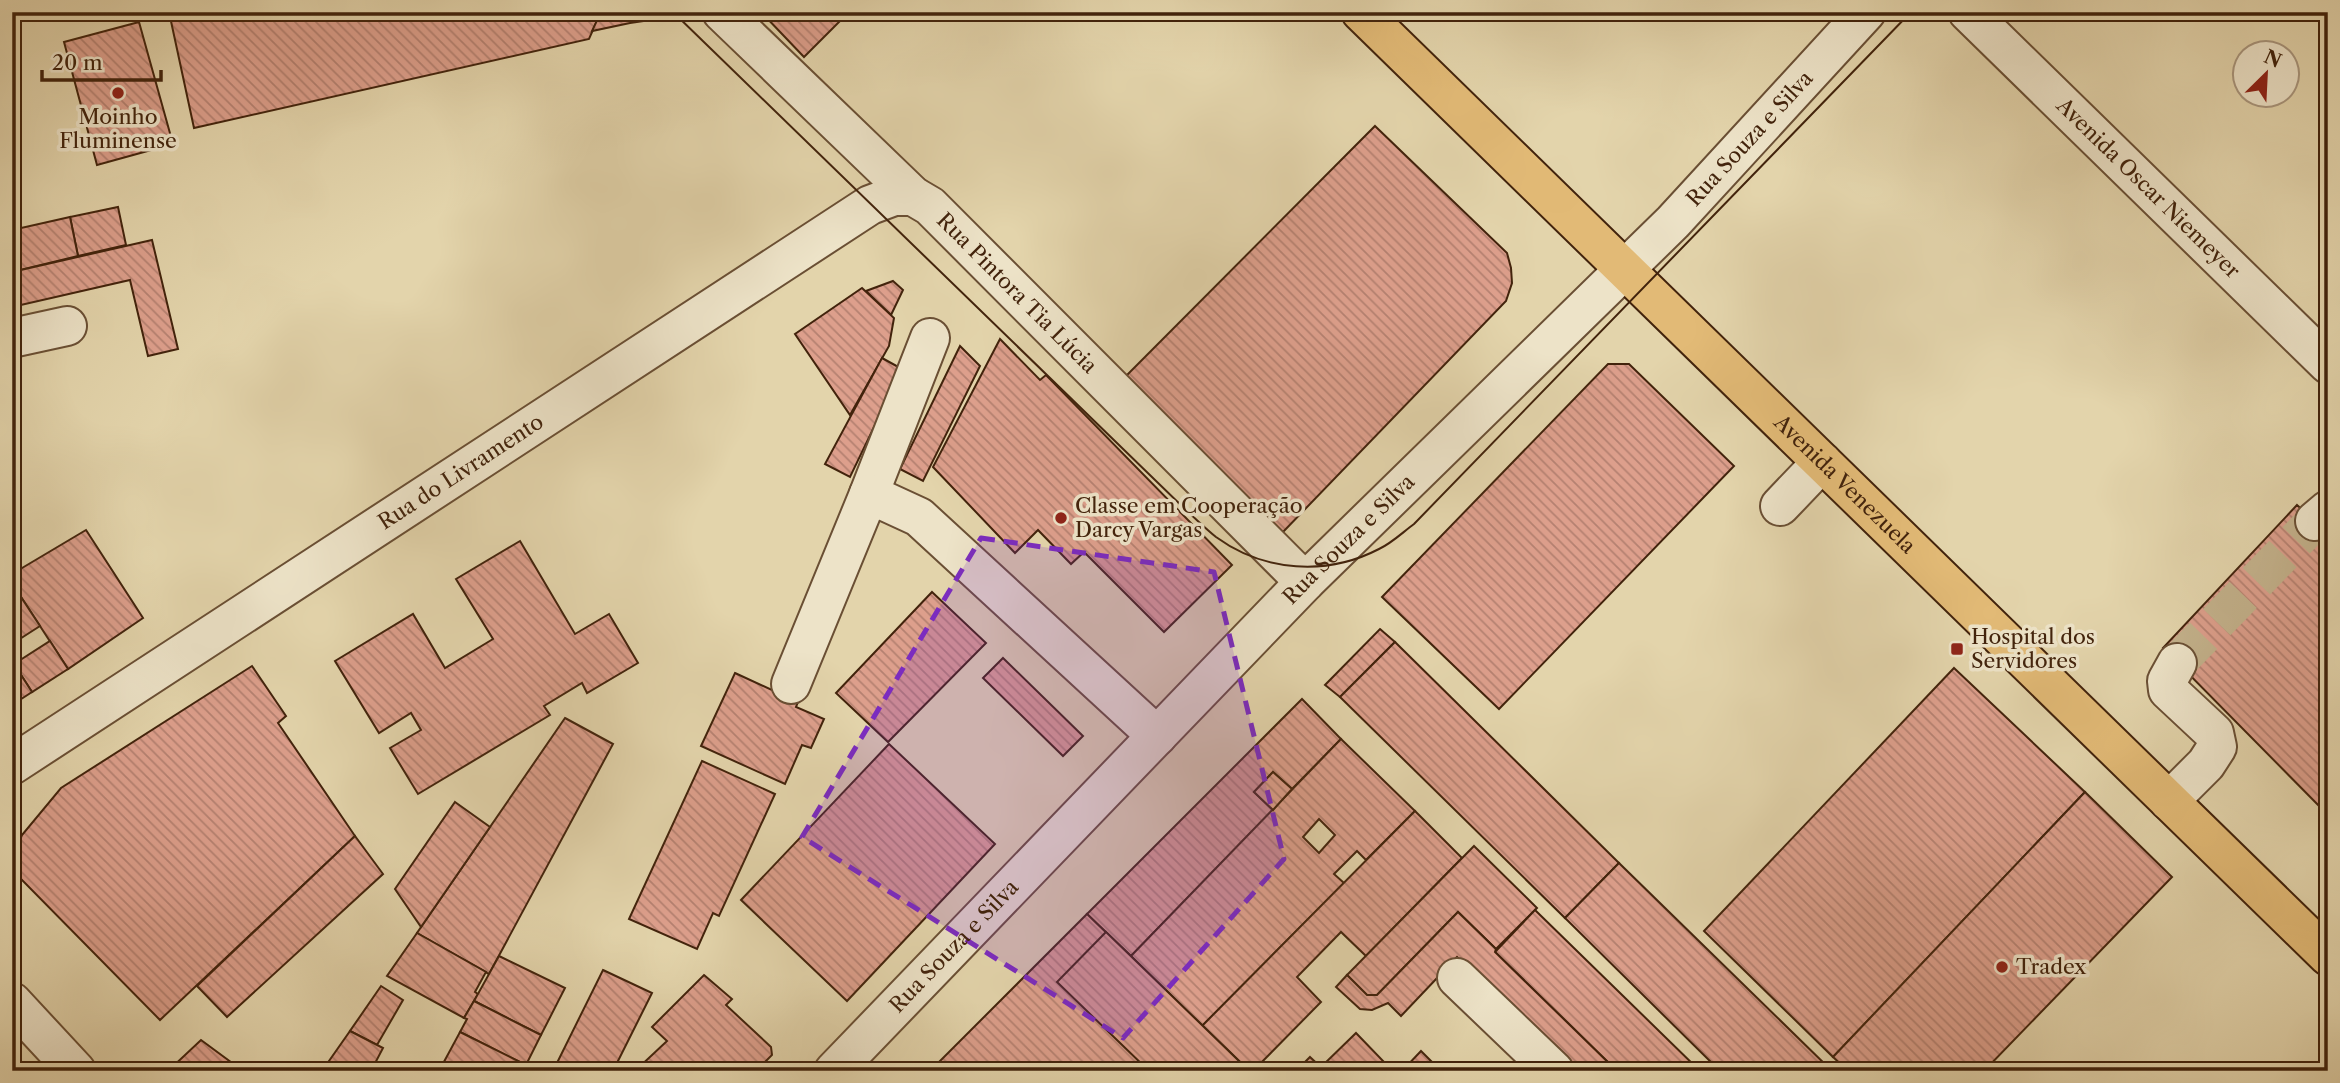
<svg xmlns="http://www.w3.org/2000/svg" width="2340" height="1083" font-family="'Libre Caslon Text',serif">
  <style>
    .building { fill: url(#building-back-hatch); stroke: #42230c; stroke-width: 2; fill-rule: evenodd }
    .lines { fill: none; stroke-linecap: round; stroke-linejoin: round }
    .minor-tunnel { stroke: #c3b18b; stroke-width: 38; stroke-dasharray: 38 19; stroke-linecap: butt }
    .minor-casing { stroke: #6a4f34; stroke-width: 42 }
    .major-casing { stroke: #42230c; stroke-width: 42 }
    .minor { stroke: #ede3c8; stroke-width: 38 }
    .major { stroke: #e2ba76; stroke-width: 38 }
    .tram { stroke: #42230c; stroke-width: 2 }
    .marked { fill: #7b2cbf; fill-opacity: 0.2; stroke: #7b2cbf; stroke-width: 5; stroke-dasharray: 14 9; stroke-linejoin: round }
    .poi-dot { fill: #8f2418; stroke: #ede3c8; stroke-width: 2.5 }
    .labels { text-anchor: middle; stroke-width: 7; stroke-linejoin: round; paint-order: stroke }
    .poi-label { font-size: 21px; fill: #42230c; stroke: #ede3c8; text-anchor: start }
    .street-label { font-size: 21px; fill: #42230c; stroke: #ede3c8 }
  </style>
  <defs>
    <pattern id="building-back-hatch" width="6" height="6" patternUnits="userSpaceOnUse" patternTransform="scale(1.75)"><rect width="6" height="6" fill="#dd9f8c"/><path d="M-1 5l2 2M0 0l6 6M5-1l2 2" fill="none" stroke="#b58171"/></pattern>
  </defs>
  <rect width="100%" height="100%" fill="#e3d4ab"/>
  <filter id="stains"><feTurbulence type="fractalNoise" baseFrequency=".00286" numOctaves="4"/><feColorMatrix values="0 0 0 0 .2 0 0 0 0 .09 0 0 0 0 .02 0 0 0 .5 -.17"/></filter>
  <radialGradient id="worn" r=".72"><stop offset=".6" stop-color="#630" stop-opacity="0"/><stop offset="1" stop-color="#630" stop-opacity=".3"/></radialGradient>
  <g class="building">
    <path d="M169 12H601L589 39 194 128Z"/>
    <path d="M601 12H705L630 23 592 31Z"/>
    <path d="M761 12H849L804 57Z"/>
    <path d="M139 22 173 144 97 165 64 42Z"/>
    <path d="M1375 126 1507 253 1511 268 1512 283 1506 301 1282 533 1126 376Z"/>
    <path d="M118 207 126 245 78 256 70 217Z"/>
    <path d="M70 217 78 256 12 272V230Z"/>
    <path d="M152 240 178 349 148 356 130 280 12 307V272Z"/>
    <path d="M893 281 903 290 891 315 866 291Z"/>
    <path d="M862 288 894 318 889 346 850 415 795 334Z"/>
    <path d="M1000 339 1040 380 1046 375 1232 565 1164 632 1084 552 1071 564 1038 530 1015 553 933 467Z"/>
    <path d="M960 346 980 366 923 481 900 469Z"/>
    <path d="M882 358 902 369 850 477 825 464Z"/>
    <path d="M1608 364H1629L1734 466 1499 709 1382 597Z"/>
    <path d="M2297 505 2328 533V815L2163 648Z"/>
    <path d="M86 530 143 618 68 669 12 583V574Z"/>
    <path d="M520 541 575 634 609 614 638 663 587 693 582 683 544 706 550 715 418 794 390 748 421 730 411 713 379 733 335 661 413 614 445 668 493 639 456 579Z"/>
    <path d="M932 592 986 643 888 742 836 693Z"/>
    <path d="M19 594 40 626 12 644V598Z"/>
    <path d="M1380 629 1395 642 1340 697 1325 685Z"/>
    <path d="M50 641 68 669 32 692 14 664Z"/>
    <path d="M1395 642 1619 863 1565 918 1340 697Z"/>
    <path d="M1003 658 1083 736 1063 756 983 678Z"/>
    <path d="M12 661 32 692 12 705Z"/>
    <path d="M252 666 286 716 278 723 355 836 160 1020 21 879 14 856 22 835 61 788Z"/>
    <path d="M1954 668 2085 792 1833 1057 1704 931Z"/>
    <path d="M735 673 798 702 796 707 824 719 811 748 802 745 785 784 701 746Z"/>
    <path d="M1302 699 1341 739 1292 789 1273 772 1254 792 1273 810 1131 956 1087 914Z"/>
    <path d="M565 718 613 744 489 974 417 933Z"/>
    <path d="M1341 739 1415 811 1366 860 1357 851 1334 874 1344 883 1202 1026 1131 956ZM1319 819 1335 835 1319 853 1303 837Z"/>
    <path d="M889 744 995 844 847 1001 741 900Z"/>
    <path d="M702 761 775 794 719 916 713 913 697 949 629 919Z"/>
    <path d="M1273 772 1292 789 1273 810 1254 792Z"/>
    <path d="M2085 792 2172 877 1984 1071H1848L1833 1057Z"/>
    <path d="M455 802 490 827 421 927 395 889Z"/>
    <path d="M1415 811 1462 858 1366 956 1341 932 1297 977 1321 1002 1253 1071H1249L1202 1026Z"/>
    <path d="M355 836 383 874 227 1017 197 986Z"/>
    <path d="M1474 846 1537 908 1496 949 1458 912 1377 995H1367L1347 975Z"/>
    <path d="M1619 863 1832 1071H1720L1565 918Z"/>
    <path d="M1535 910 1700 1071H1617L1495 952Z"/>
    <path d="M1458 912 1496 949 1495 952 1617 1071H1572L1457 957 1401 1016 1388 1003 1372 1010 1360 1009 1336 987 1347 975 1367 995H1377Z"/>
    <path d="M1087 914 1239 1061 1249 1071H930Z"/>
    <path d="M1106 932 1239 1061 1249 1071H1149L1057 982Z"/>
    <path d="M417 933 486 972 475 992 478 994 464 1018 387 976Z"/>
    <path d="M499 956 565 988 541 1035 474 1001Z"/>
    <path d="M603 970 652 993 613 1071H553Z"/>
    <path d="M704 975 732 999 726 1005 771 1047 772 1055 756 1071H635L667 1041 652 1027Z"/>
    <path d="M381 986 403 1000 377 1045 350 1031Z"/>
    <path d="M474 1001 541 1035 526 1065 460 1032 467 1019 464 1018Z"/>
    <path d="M350 1031 383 1048 371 1071H322Z"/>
    <path d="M460 1032 526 1065 523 1071H439Z"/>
    <path d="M1356 1033 1385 1063 1378 1071H1325L1321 1067Z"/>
    <path d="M201 1040 243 1071H168Z"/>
    <path d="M1421 1051 1441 1071H1402Z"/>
    <path d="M1310 1057 1325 1071H1296Z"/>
  </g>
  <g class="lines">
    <path class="minor-tunnel" d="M2177 663 2315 521"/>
    <g class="minor-casing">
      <g id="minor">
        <path id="s1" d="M722 12 913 196 930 206 1305 582"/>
        <path id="s2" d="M1968 12 2328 364"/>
        <path d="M12 338 67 326"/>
        <path d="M869 494 930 338"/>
        <path d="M1780 506 1822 462"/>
        <path d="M2315 521 2328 510"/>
        <path d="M791 684 869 494 919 517 1157 736"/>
        <path id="s3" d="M12 765 870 205 894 196H913"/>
        <path d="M2169 801 2206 764 2217 747 2214 733 2168 690 2167 681 2177 663"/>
        <path d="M1457 978 1554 1071"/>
        <path d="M12 1002 76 1071"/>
        <path id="s4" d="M834 1071 1305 582 1673 222 1866 12"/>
      </g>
    </g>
    <g class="major-casing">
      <g id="major">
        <path id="s5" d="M1361 12 2328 956"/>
      </g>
    </g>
    <use href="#minor" class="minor"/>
    <use href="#major" class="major"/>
    <path class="tram" d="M673 12 1188 512C1197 520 1206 529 1216 537 1264 572 1327 576 1379 549 1392 543 1403 532 1414 524L1911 12"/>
  </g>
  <path class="marked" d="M981 538 1214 572 1284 859 1123 1038 802 837Z"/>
  <g class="poi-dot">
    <circle cx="118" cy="93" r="7"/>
    <circle cx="1061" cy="518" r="7"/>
    <rect x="1950" y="642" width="14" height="14" rx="3.5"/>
    <circle cx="2002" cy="967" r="7"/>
  </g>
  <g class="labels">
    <g class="poi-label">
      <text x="118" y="124" text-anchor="middle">Moinho<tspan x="118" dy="24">Fluminense</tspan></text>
      <text x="1075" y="513">Classe em Cooperação<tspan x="1075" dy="24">Darcy Vargas</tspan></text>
      <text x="1971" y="644">Hospital dos<tspan x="1971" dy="24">Servidores</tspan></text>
      <text x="2016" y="974">Tradex</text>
    </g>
    <g class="street-label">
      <text dy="7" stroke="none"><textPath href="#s4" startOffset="1307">Rua Souza e Silva</textPath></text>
      <text dy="7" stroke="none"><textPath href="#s2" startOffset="252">Avenida Oscar Niemeyer</textPath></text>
      <text dy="7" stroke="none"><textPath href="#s1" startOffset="408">Rua Pintora Tia Lúcia</textPath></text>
      <text dy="7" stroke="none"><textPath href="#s3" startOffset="536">Rua do Livramento</textPath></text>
      <text dy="7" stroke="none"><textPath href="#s5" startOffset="676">Avenida Venezuela</textPath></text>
      <text dy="7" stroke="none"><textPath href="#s4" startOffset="740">Rua Souza e Silva</textPath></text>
      <text dy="7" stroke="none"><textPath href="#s4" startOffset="173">Rua Souza e Silva</textPath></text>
    </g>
  </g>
  <rect width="2340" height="1083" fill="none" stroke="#e3d4ab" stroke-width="42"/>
  <rect x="14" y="14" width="2312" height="1055" fill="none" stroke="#42230c" stroke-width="3.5"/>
  <rect x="21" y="21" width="2298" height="1041" fill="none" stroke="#42230c" stroke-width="2"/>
  <g transform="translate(2266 74) rotate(24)"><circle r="33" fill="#ede3c8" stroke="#a9967d" stroke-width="2"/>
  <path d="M0-5L12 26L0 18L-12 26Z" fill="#8f2418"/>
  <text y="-10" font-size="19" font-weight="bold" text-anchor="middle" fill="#42230c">N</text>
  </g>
  <path d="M42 70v10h119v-10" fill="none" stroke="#42230c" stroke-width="3.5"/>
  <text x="52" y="70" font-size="21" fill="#42230c" stroke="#ede3c8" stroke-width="5" paint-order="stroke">20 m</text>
  <rect width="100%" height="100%" filter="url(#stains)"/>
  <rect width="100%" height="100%" fill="url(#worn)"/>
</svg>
